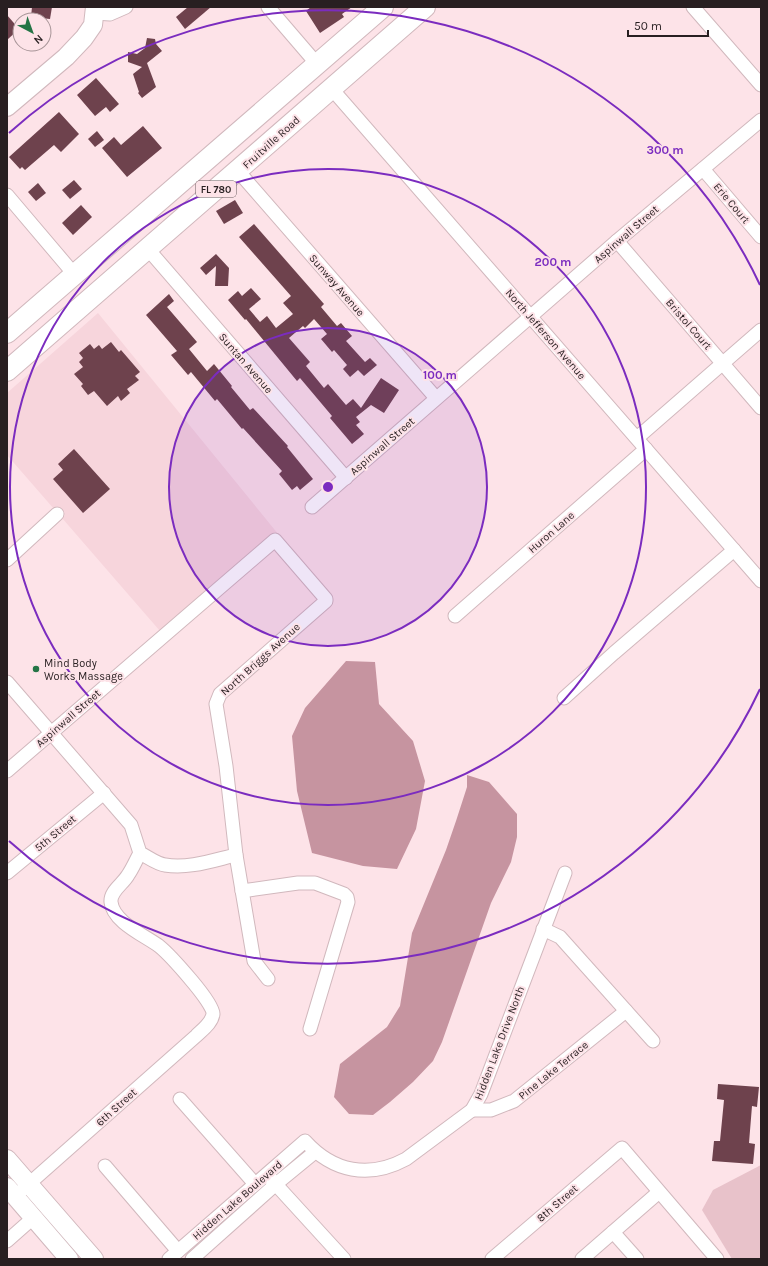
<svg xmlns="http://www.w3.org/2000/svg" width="768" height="1266" font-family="Karla,sans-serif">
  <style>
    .built { fill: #f7d5dc }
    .green { fill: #e8c2ca }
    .water { fill: #c694a0 }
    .building { fill: #6e424d }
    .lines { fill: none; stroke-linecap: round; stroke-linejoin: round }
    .street-casing { stroke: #d1b8bd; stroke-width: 15 }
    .secondary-casing { stroke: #d1b8bd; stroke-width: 20 }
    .primary-casing { stroke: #d1b8bd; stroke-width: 22 }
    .street { stroke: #fff; stroke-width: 13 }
    .secondary { stroke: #fff; stroke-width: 18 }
    .primary { stroke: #fff; stroke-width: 20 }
    .ring { fill: none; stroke: #7b2cbf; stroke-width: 2 }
    .poi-dot { fill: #247445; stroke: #fde3e8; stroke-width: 1.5 }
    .labels { text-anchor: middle; stroke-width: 4; stroke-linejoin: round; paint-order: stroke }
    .shield { fill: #fde3e8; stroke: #685a5d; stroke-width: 1 }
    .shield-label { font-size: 10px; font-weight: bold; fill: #281f21 }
    .street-label { font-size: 11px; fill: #281f21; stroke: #fde3e8 }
    .poi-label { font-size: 11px; fill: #281f21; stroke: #fde3e8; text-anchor: start }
    .centre { fill: #7b2cbf; stroke: #fde3e8; stroke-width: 2 }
    .ring-label { font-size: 12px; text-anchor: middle; font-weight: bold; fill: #7b2cbf; stroke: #fde3e8; stroke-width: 4; stroke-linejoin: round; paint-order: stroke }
  </style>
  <rect width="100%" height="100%" fill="#fde3e8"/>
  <path class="built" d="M98 313 283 540 275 532 160 631 62 518 65 515 57 506 54 509 7 455V393Z"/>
  <path class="green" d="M761 1165V1259H732L702 1210 713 1190Z"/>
  <g class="water">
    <path d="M346 661 375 662 379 704 413 741 425 781 416 829 397 869 363 866 312 853 297 791 292 736 305 708Z"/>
    <path d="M467 775 489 782 517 814V837L511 862 491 903 442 1042 433 1061 413 1082 390 1102 373 1115 349 1114 334 1097 340 1064 387 1027 400 1006 412 933 446 850 456 821 467 787Z"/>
  </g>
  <g class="building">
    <path d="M32 7H52L50 19 31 17Z"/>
    <path d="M188 7H211L185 29 176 17Z"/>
    <path d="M311 7H352L342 14 344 17 320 33 306 11Z"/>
    <path d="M7 15 19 29 7 40Z"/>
    <path d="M147 38 155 39 156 44 162 51 147 63 156 87 142 98 138 93 139 92 133 74 142 67 128 62V52L137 54 145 48Z"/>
    <path d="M96 78 119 104 110 112 106 107 95 116 77 95Z"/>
    <path d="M59 112 79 134 61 152 54 145 25 170 22 167 20 169 9 157Z"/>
    <path d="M143 126 162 148 127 177 102 148 114 137 121 145Z"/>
    <path d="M97 131 104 140 95 147 88 139Z"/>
    <path d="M74 180 82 189 70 199 62 190Z"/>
    <path d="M38 183 46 193 36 201 28 192Z"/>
    <path d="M235 200 243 213 224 224 216 211Z"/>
    <path d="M81 205 92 217 73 235 62 223Z"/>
    <path d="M254 224 324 304 321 307 337 326 341 323 352 336 346 341 365 362 370 358 377 365 364 376 358 370 350 377 343 369 347 365 334 350 332 352 321 339 327 334 314 319 305 328 303 326 289 338 310 362 306 366 324 388 328 384 346 405 353 399 361 408 381 378 399 390 384 413 371 405 356 417 360 422 356 425 364 434 352 444 330 418 332 416 300 378 297 381 246 319 245 320 228 300 238 291 242 296 251 288 261 299 249 309 260 322 267 316 276 328 293 314 283 303 291 296 239 237Z"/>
    <path d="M216 254 229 268 228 286H215L216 266 206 275 200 268Z"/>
    <path d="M169 294 174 301 167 307 197 342 189 349 207 371 214 364 232 386 231 387 250 410 253 408 288 446 287 447 313 479 300 490 297 486 292 490 279 474 282 471 243 428 242 429 217 399 215 401 191 372 188 375 171 355 177 351 146 315Z"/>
    <path d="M111 342 119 352 121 350 140 372 135 376 139 380 127 389 130 393 121 401 118 396 107 406 94 391 88 395 81 386 83 384 74 374 83 367 79 362 83 358 79 353 90 344 94 349 99 345 102 349Z"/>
    <path d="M74 449 110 489 83 513 53 479 63 470 58 464Z"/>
    <path d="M718 1084 759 1087 757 1107 752 1106 749 1143 755 1144 753 1164 712 1161 714 1141H720L724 1100 717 1099Z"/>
  </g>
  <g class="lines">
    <g class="street-casing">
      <g id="street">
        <path d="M268 7 317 64"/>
        <path d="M693 7 761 85"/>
        <path d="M95 13 110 14 126 7"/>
        <path d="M331 88 761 581"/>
        <path d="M703 169 761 237"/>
        <path d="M238 171 436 398"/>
        <path d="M7 195 74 274"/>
        <path d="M617 241 761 408"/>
        <path d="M147 248 346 478"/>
        <path d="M637 438 761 330"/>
        <path d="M312 507 617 241 761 120"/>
        <path d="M7 560 57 514"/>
        <path d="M455 616 646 449"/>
        <path d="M7 682 131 825 140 853C148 857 157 864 165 865 189 869 214 860 236 855"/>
        <path d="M564 698 614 653 734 550"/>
        <path d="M7 771 275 540 326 599V601L220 694 216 704 226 766 236 855 254 961 268 979"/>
        <path d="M7 873 104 793"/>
        <path d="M242 891 298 883H315L344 894 347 897 348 902 310 1029"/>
        <path d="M543 929 560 937 653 1041"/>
        <path d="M180 1099 255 1184"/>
        <path d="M472 1110H491L514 1101 626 1011"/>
        <path d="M105 1166 178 1251"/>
        <path d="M270 1178 344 1259"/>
        <path d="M22 1190 196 1036C202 1030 212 1023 213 1014 215 1004 169 954 159 946 144 935 113 922 111 902 110 891 123 884 128 875 133 868 136 860 140 853"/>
        <path d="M613 1232 637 1259"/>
        <path d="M7 1241 33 1218"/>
        <path d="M169 1259 305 1141C333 1172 369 1179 406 1159L472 1110 481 1094 565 873"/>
        <path d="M192 1259 276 1184 315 1152"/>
        <path d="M492 1259 622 1148 717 1259"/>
        <path d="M582 1259 659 1192"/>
      </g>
    </g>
    <g class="secondary-casing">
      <g id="secondary">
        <path d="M7 107 66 57 84 38 93 25 95 7"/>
        <path d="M7 1159 94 1259"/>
        <path d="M7 1187 69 1259"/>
      </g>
    </g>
    <g class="primary-casing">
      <g id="primary">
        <path d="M7 333 383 7"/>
        <path d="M7 371 425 7"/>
      </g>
    </g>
    <use href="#street" class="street"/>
    <use href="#secondary" class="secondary"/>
    <use href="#primary" class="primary"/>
  </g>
  <circle cx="328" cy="487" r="159" fill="#7b2cbf" fill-opacity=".12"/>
  <g class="ring">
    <circle cx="328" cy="487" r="159"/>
    <circle cx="328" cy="487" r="318"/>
    <path d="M760 689A477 477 0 0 1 9 841M9 133A477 477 0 0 1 760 285"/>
  </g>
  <circle class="poi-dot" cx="36" cy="669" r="4"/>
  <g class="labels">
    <rect class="shield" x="196" y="181" width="40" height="16" rx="3"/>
    <g class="shield-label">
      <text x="216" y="193">FL 780</text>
    </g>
    <g class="street-label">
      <text transform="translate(271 142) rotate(-42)" y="4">Fruitville Road</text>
      <text transform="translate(732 203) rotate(50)" y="4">Erie Court</text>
      <text transform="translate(626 234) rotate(-41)" y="4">Aspinwall Street</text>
      <text transform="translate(337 285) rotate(49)" y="4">Sunway Avenue</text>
      <text transform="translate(689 324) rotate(49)" y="4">Bristol Court</text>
      <text transform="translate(546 334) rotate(49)" y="4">North Jefferson Avenue</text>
      <text transform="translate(246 363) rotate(49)" y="4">Suntan Avenue</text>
      <text transform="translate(382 446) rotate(-41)" y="4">Aspinwall Street</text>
      <text transform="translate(551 532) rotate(-41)" y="4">Huron Lane</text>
      <text transform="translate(260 659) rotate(-42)" y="4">North Briggs Avenue</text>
      <text transform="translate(68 718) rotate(-41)" y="4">Aspinwall Street</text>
      <text transform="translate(55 833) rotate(-40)" y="4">5th Street</text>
      <text transform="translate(499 1043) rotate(-69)" y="4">Hidden Lake Drive North</text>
      <text transform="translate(553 1070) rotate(-39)" y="4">Pine Lake Terrace</text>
      <text transform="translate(116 1107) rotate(-42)" y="4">6th Street</text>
      <text transform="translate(237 1200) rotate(-41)" y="4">Hidden Lake Boulevard</text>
      <text transform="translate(557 1203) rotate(-41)" y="4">8th Street</text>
    </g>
    <g class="poi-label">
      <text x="44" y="667">Mind Body<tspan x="44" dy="13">Works Massage</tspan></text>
    </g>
  </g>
  <circle cx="328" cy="487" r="6" class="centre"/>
  <g class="ring-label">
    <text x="665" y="154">300 m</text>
    <text x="553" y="266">200 m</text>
    <text x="440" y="379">100 m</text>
  </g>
  <rect width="768" height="1266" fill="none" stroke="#281f21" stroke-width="16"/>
  <g transform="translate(32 32) rotate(139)"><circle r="19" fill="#fde3e8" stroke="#a89598"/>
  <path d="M0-3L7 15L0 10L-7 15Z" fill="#247445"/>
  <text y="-6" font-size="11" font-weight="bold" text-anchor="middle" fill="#281f21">N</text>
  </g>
  <path d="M628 30v6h80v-6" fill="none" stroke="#281f21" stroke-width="2"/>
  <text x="634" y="30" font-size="12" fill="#281f21" stroke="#fde3e8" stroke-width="3" paint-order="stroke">50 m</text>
</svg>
